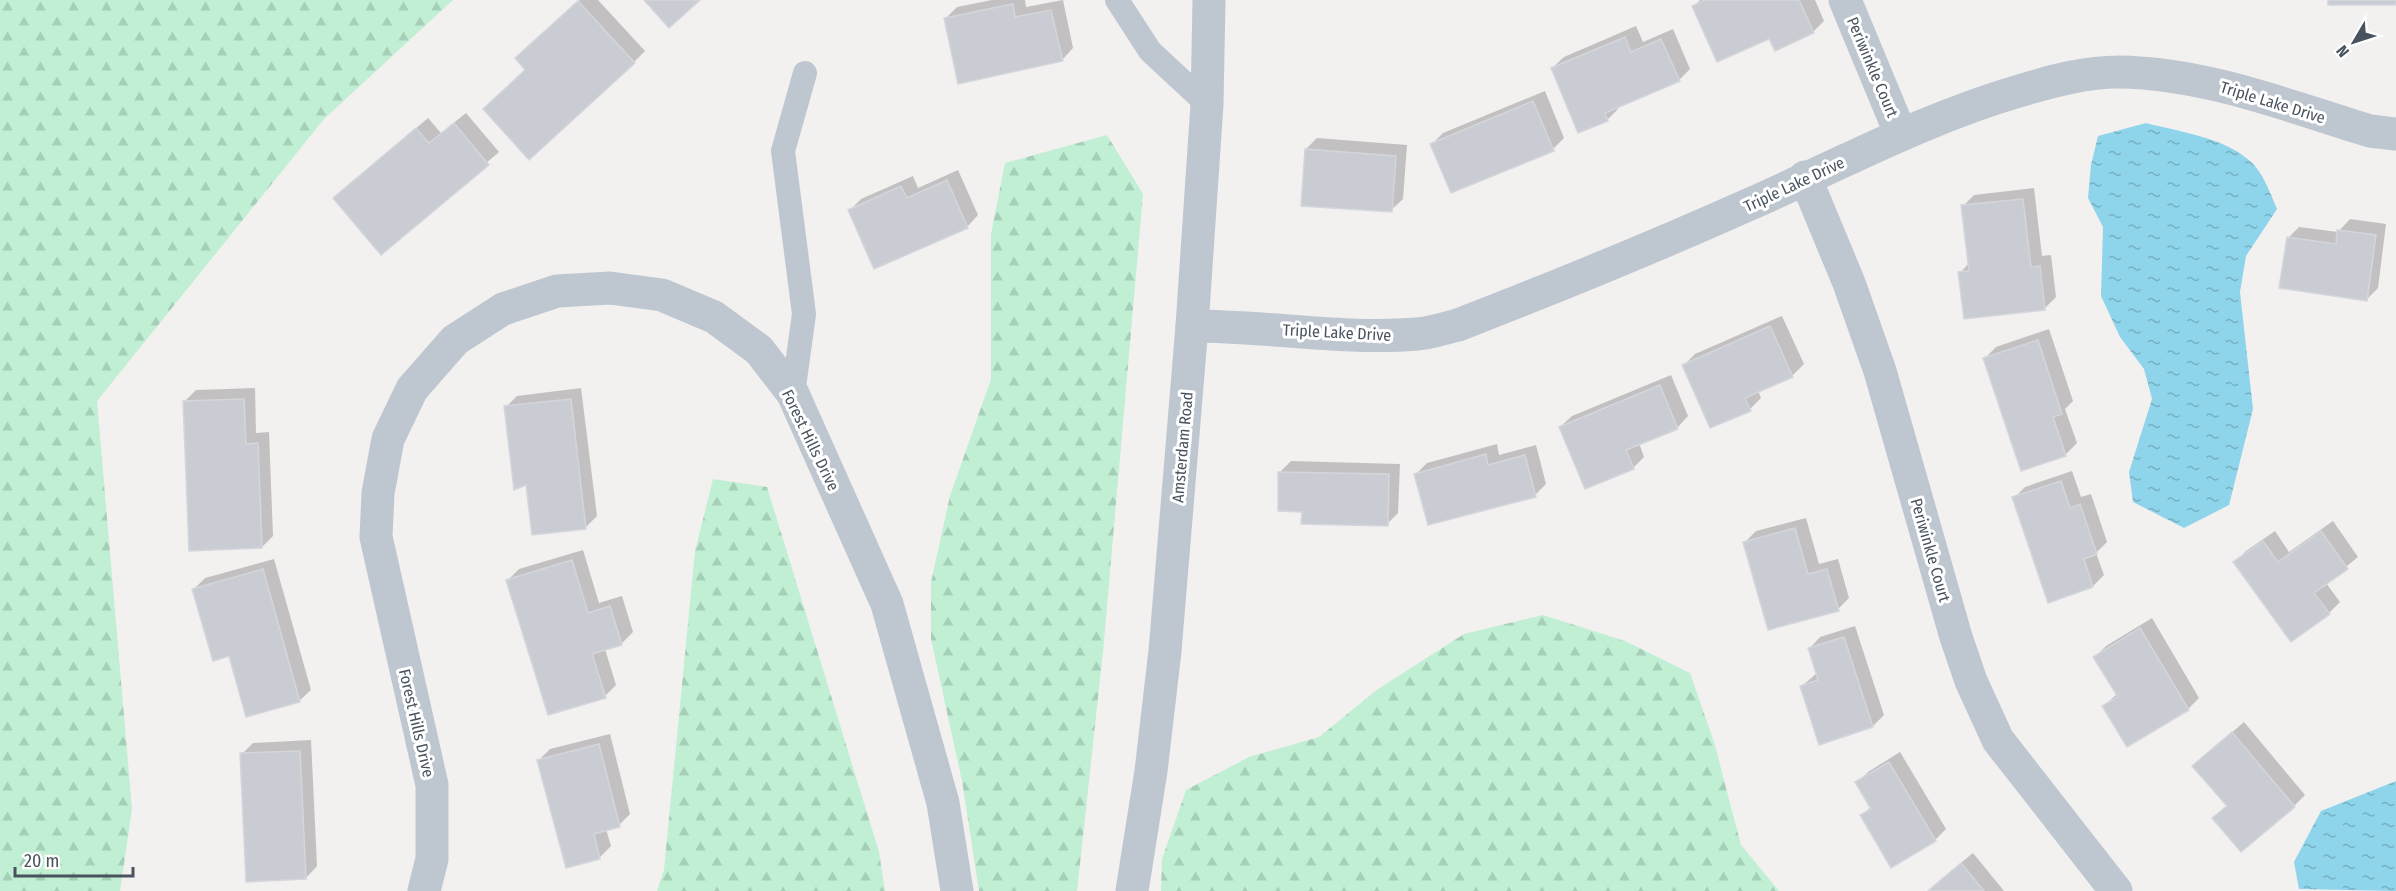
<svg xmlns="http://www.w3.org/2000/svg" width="2396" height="891" font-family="'Fira Sans Condensed',sans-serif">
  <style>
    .forest { fill: url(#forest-firs) }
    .water { fill: url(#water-ripples) }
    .shadow { fill: #0003 }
    .building { fill: #caccd3; stroke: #d4d6dc; stroke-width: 1.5 }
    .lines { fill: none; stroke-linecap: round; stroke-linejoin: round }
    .service { stroke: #bec7cf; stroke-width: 24 }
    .minor { stroke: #bec7cf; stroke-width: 33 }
    .tertiary { stroke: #bec7cf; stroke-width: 33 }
    .labels { text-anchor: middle; stroke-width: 6; stroke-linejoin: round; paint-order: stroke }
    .street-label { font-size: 16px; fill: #48535e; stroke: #fff }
  </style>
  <defs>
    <pattern id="forest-firs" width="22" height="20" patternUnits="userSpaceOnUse" patternTransform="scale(1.5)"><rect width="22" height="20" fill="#c0efd4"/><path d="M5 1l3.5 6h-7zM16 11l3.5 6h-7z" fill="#a6cfb8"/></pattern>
    <pattern id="water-ripples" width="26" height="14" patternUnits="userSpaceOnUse" patternTransform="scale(1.5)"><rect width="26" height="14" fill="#8ed4eb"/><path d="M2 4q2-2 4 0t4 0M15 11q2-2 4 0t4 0" fill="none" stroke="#76afc2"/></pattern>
  </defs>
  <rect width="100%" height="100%" fill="#f3f0f0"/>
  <g class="forest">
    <path d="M0 0H453L324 119 97 401 132 809 120 891H0Z"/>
    <path d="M1107 135 1143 194 1103 652 1077 891H979L962 781 931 639V582L950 496 991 379V234L1005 163Z"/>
    <path d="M713 479 767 487 879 852 885 891H657L664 870 695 551Z"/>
    <path d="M1543 615 1625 641 1690 673 1714 742 1741 845 1779 891H1161L1162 859 1186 790 1249 757 1319 737 1378 689 1464 634Z"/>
  </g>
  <g class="water">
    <path d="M2146 123C2180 132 2223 137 2250 161 2263 172 2270 193 2277 209L2246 256 2240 292 2253 409 2229 505 2184 528 2133 502 2129 472 2152 399 2144 369 2120 337 2101 296 2103 227 2088 198 2091 165 2098 136Z"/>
    <path d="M2396 781V891L2299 889 2294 862 2321 811Z"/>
  </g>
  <g class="shadow">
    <path d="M580 0H598L645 51 634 62 527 70 528 47Z"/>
    <path d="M992 0H1025L1026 7 1063 0 1073 48 1062 60 945 19 957 7Z"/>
    <path d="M1700 0H1815L1824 21 1813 32 1770 37 1694 6Z"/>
    <path d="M1636 26 1643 42 1673 29 1690 69 1679 80 1618 106V109L1607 120 1552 68 1564 57Z"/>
    <path d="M1545 91 1564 138 1553 149 1432 144 1443 133Z"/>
    <path d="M466 113 499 152 381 253 335 198 428 118 441 133Z"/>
    <path d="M1317 138 1407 145 1403 199 1391 210 1306 149Z"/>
    <path d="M958 170 978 215 967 227 850 210 861 199 913 176 918 188Z"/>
    <path d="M2034 188 2042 256 2051 255 2056 297 2044 309 1960 273 1969 263 1963 206 1974 195Z"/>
    <path d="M2350 219 2386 224 2378 288 2367 299 2288 238 2299 227 2338 232Z"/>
    <path d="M1782 316 1804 364 1792 376 1758 391 1761 398 1750 409 1684 365 1695 354Z"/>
    <path d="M2049 329 2073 401 2065 409 2077 443 2065 455 1985 358 1996 347Z"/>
    <path d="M1671 375 1688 416 1677 428 1639 443 1644 457 1633 468 1560 427 1572 416Z"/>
    <path d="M255 388 256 433 269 432 273 536 262 547 185 401 196 390Z"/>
    <path d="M581 388 597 516 585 528 527 483 506 407 517 396Z"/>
    <path d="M1497 444 1499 455 1536 445 1546 484 1535 495 1416 474 1427 463Z"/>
    <path d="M1291 461 1400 464 1398 513 1387 524 1303 511 1280 472Z"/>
    <path d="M2072 471 2081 497 2091 494 2107 542 2096 553 2104 575 2093 586 2014 498 2025 487Z"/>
    <path d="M1806 518 1819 564 1838 559 1849 598 1838 609 1745 542 1756 531Z"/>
    <path d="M2333 521 2358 557 2326 583 2340 602 2329 613 2235 562 2246 551 2275 531 2289 552Z"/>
    <path d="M583 550 599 603 622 596 633 632 622 643 605 649 616 685 605 696 508 580 519 569Z"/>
    <path d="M274 559 311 690 299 701 230 655 194 589 205 578Z"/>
    <path d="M2152 618 2199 698 2188 709 2104 706 2117 694 2095 657 2106 646Z"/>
    <path d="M1855 626 1884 715 1873 726 1802 686 1817 673 1809 649 1820 637Z"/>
    <path d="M2244 722 2305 795 2294 806 2214 818 2228 805 2206 755Z"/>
    <path d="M610 734 630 814 619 825 606 829 611 846 600 857 567 866 539 760 550 749Z"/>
    <path d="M311 740 317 866 306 878 242 754 253 743Z"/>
    <path d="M1900 752 1946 829 1935 840 1862 816 1871 806 1857 783 1868 772Z"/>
    <path d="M1973 853 2004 891H1930L1940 880Z"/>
  </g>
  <g class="building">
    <path d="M644 0H700L669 28Z"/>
    <path d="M1705 0H1799L1814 33 1775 51 1769 39 1717 62 1692 6Z"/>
    <rect x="2328" y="0" width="68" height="5"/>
    <path d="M578 1 635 63 529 160 483 109 525 70 515 58Z"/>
    <path d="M1013 4 1015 17 1051 10 1063 61 958 84 944 18Z"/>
    <path d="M1625 37 1631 52 1661 39 1680 81 1605 113 1608 121 1578 133 1551 68Z"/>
    <path d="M1533 101 1554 151 1451 193 1430 144Z"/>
    <path d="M454 123 489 165 381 255 333 198 416 128 429 143Z"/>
    <path d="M1305 149 1396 156 1392 212 1301 206Z"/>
    <path d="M947 180 968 228 874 269 848 210 901 186 907 198Z"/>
    <path d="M2023 199 2031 267 2040 266 2045 310 1964 319 1958 272 1969 271 1961 205Z"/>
    <path d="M2337 230 2376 235 2367 301 2279 288 2287 237 2336 244Z"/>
    <path d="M1770 326 1793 377 1745 398 1751 411 1710 428 1682 365Z"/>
    <path d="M2038 340 2062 414 2053 417 2066 456 2021 471 1983 358Z"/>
    <path d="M1660 385 1678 429 1626 450 1634 469 1585 489 1559 427Z"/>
    <path d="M244 399 246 444 258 443 262 548 189 551 183 401Z"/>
    <path d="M571 399 586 529 532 535 526 485 514 490 504 406Z"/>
    <path d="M1486 454 1488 465 1525 455 1536 497 1428 525 1414 474Z"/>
    <path d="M1278 472 1389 474 1388 526 1301 524 1302 512 1278 511Z"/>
    <path d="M2061 481 2070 508 2080 504 2097 554 2084 559 2093 587 2048 603 2012 497Z"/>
    <path d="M1795 528 1808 574 1827 569 1839 611 1768 630 1743 542Z"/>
    <path d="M2321 531 2348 569 2314 593 2330 614 2291 642 2233 562 2263 541 2278 562Z"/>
    <path d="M572 560 588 613 610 606 622 645 592 654 606 698 548 715 506 580Z"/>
    <path d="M263 569 300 702 246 717 229 656 213 661 192 589Z"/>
    <path d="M2140 628 2189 710 2127 747 2102 706 2118 697 2093 657Z"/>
    <path d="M1844 637 1873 727 1819 745 1800 686 1818 680 1808 648Z"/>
    <path d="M2232 732 2295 807 2241 852 2212 818 2227 806 2192 766Z"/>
    <path d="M599 744 620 827 594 834 600 859 566 868 537 760Z"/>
    <path d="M300 751 306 879 246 882 240 753Z"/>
    <path d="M1889 762 1936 841 1891 868 1860 815 1871 809 1855 782Z"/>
    <path d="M1961 863 1984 891H1928Z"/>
  </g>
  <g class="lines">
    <g class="service">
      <path d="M1117 0 1150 51 1207 104"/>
      <path d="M793 394 804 314 783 151 805 73"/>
    </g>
    <g class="minor">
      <path d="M1845 0 1901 135"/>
      <path d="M1805 177 1849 283 1880 371 1956 637 1971 681 1998 740 2116 891"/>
      <path d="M1192 326C1267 326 1343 340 1417 334 1431 333 1445 328 1458 325 1556 287 1654 247 1750 204 1839 165 1926 118 2019 91 2052 81 2085 72 2119 72 2205 73 2288 106 2370 131L2396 134"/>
      <path d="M424 891 432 859V785L376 537 378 493 388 439 412 389 455 340 503 309 557 291 610 288 662 295 714 317 759 350 793 394 887 604 943 803 957 891"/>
    </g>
    <path class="tertiary" d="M1132 891 1151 771 1165 651 1192 326 1207 104 1209 0"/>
  </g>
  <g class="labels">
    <g class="street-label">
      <text transform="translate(1873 67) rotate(67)" y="6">Periwinkle Court</text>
      <text transform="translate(2273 102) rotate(17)" y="6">Triple Lake Drive</text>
      <text transform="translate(1794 184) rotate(-25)" y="6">Triple Lake Drive</text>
      <text transform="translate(1337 332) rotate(3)" y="6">Triple Lake Drive</text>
      <text transform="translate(811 440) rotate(64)" y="6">Forest Hills Drive</text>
      <text transform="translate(1182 447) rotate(-85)" y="6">Amsterdam Road</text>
      <text transform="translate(1931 550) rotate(74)" y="6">Periwinkle Court</text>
      <text transform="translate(417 723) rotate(77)" y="6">Forest Hills Drive</text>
    </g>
  </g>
  <g transform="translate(2354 42) rotate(231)" stroke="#ffffff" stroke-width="4.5" paint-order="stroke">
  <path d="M0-4.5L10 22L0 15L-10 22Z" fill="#48535e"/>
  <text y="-9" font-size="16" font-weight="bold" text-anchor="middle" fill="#48535e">N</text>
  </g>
  <path d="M15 867v9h118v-9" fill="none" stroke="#48535e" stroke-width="3"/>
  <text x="24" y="867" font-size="18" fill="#48535e" stroke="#ffffff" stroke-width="4.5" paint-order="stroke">20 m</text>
</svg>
